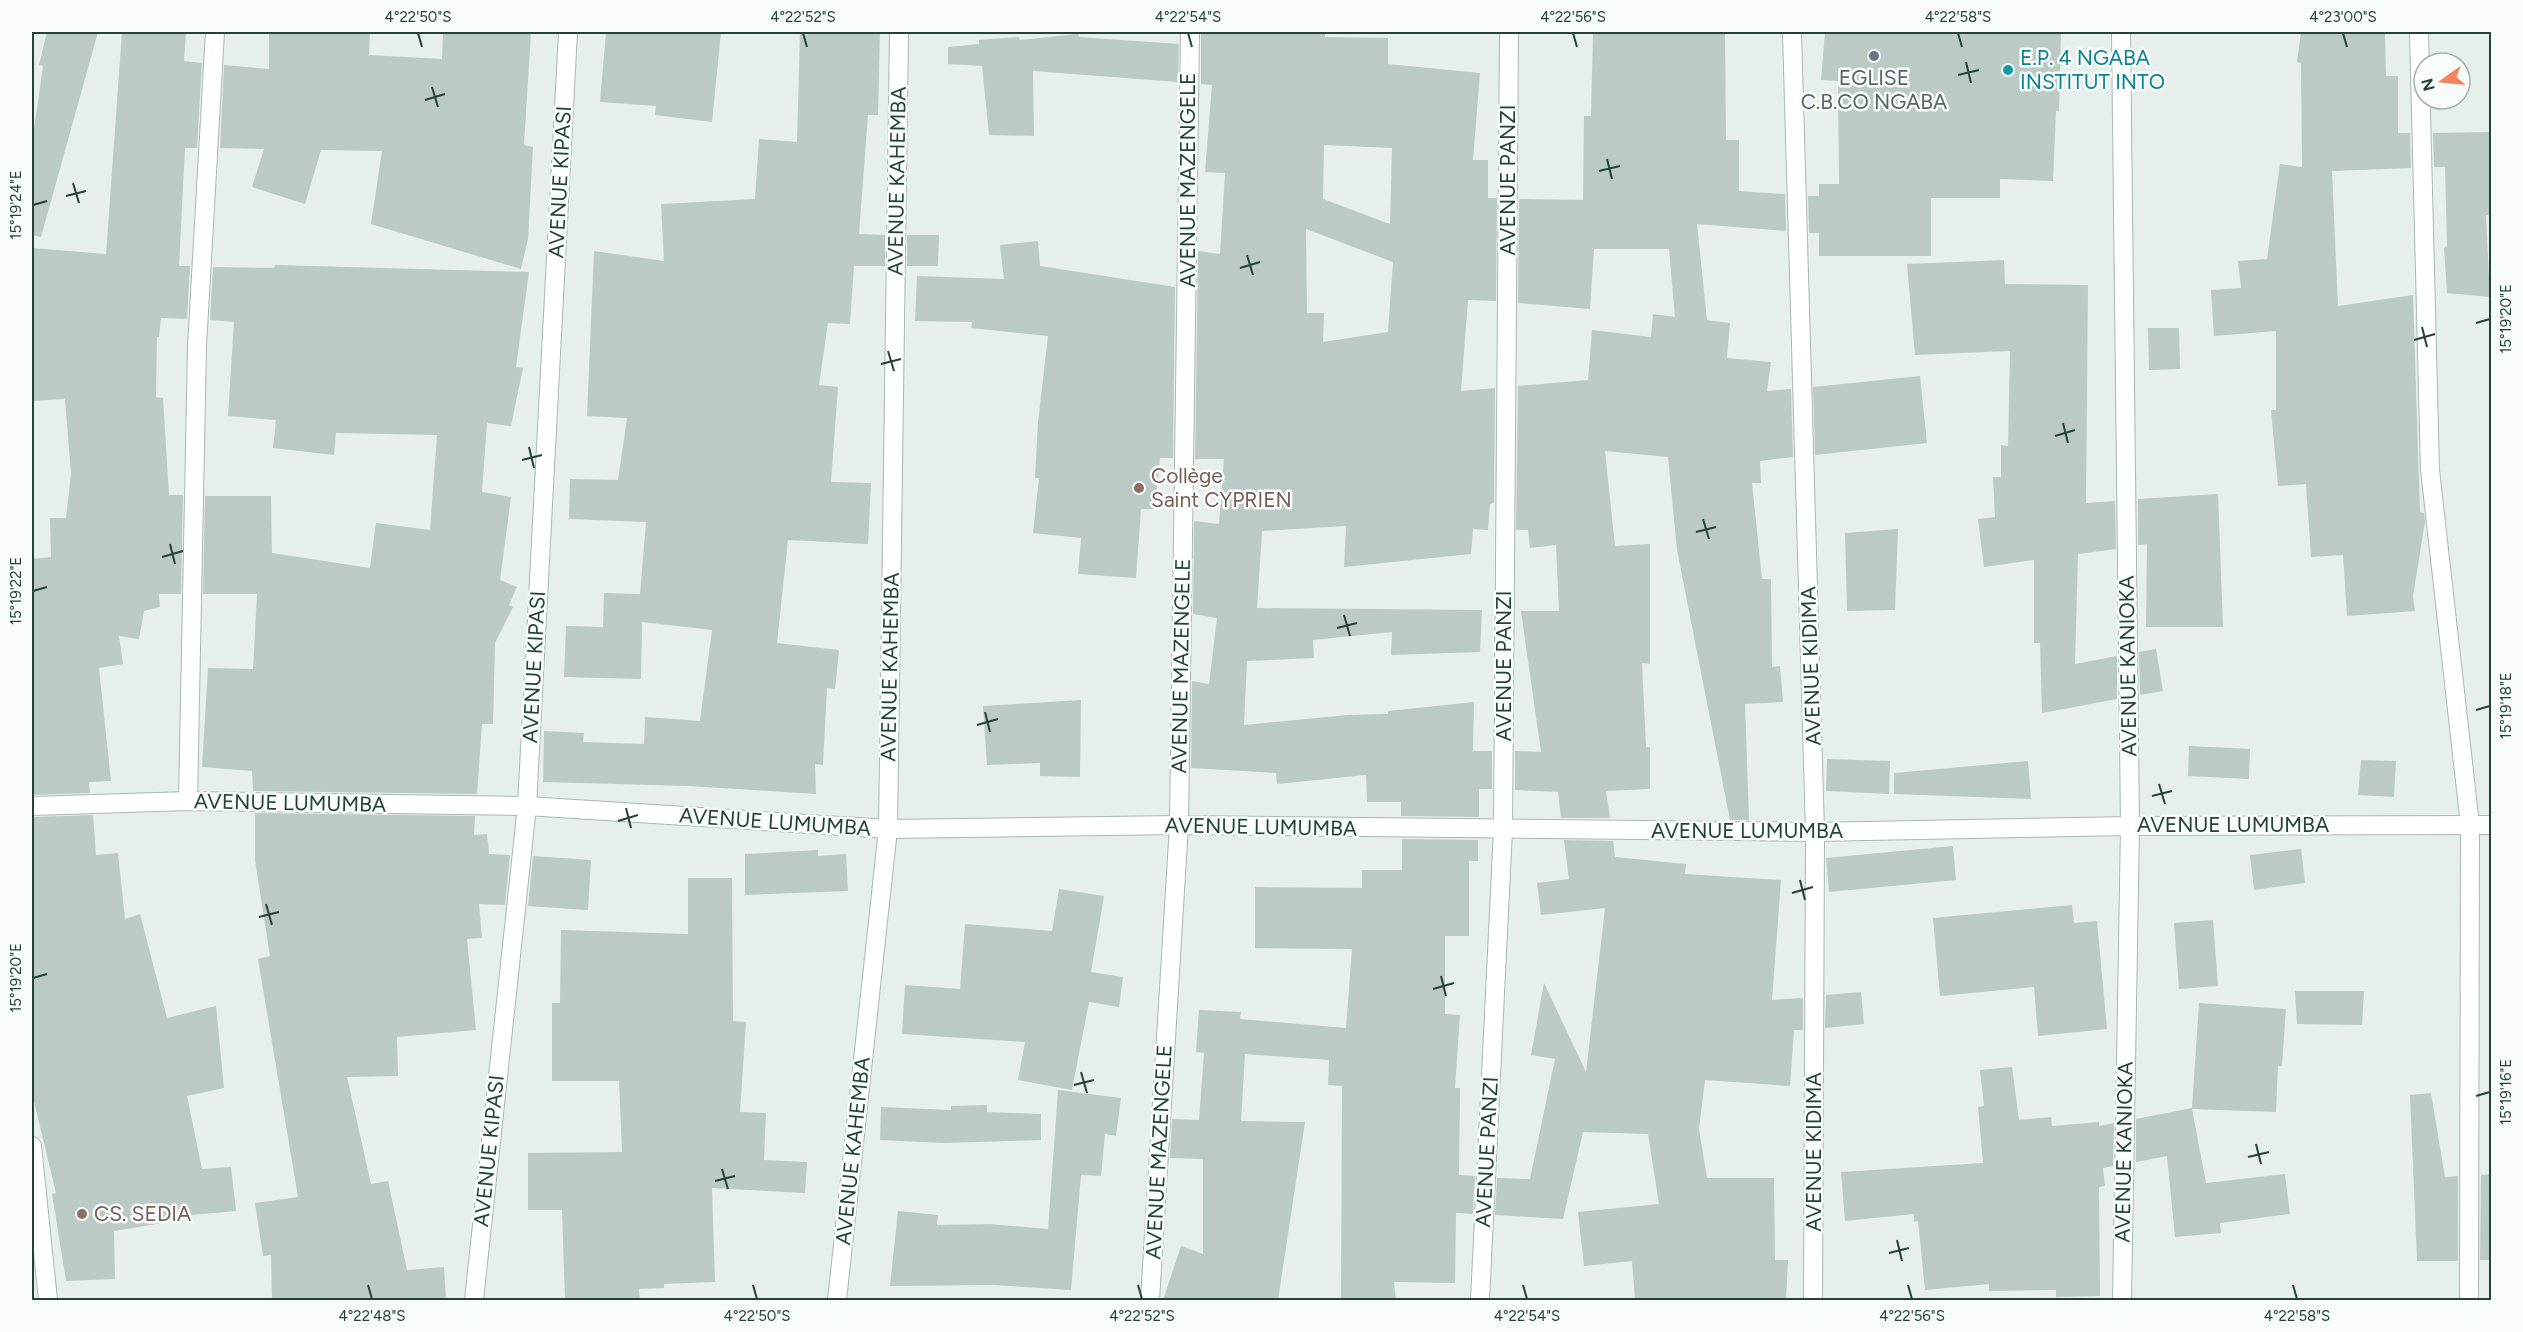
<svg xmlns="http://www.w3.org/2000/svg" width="2523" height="1332" font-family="Figtree,sans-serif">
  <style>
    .building { fill: #bbcac4; fill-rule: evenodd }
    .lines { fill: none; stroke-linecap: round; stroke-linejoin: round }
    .minor-casing { stroke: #a8b8b2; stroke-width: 20 }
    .minor { stroke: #fff; stroke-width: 18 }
    .ticks { fill: none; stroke: #24423a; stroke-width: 2 }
    .worship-dot { fill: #6b7280; stroke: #f7fbf9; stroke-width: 2 }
    .culture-dot { fill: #0f9aa8; stroke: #f7fbf9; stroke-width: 2 }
    .education-dot { fill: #8d6e63; stroke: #f7fbf9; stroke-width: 2 }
    .labels { text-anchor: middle; stroke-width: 5; stroke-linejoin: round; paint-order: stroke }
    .culture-label { font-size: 21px; fill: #0d838f; stroke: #f7fbf9; text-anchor: start }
    .worship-label { font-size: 21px; fill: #5b616d; stroke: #f7fbf9 }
    .street-label { font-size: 21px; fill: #24423a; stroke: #f7fbf9 }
    .education-label { font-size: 21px; fill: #785e54; stroke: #f7fbf9; text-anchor: start }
    .neatline { fill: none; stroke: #24423a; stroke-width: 2 }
    .ticks-label { font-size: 15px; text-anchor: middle; fill: #24423a }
  </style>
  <rect width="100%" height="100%" fill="#e6efeb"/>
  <g class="building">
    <path d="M47 32H98L41 237 32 235V143L43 66 39 65Z"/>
    <path d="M122 32H186L184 61 202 63 197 148H185L179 266H190L187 319 161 318 159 337H157L156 397 163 398 169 495H183L181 594H159L160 607 144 611 139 639 119 636 123 664 99 668 111 781 89 782 90 793 32 795V559L51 557 50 518H66L71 474 65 399 32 401V248L106 254Z"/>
    <path d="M269 32H370L369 55 442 59 443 32H531L524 145 533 147 528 239 521 269 371 224 382 151 321 150 305 204 252 187 264 149 220 148 224 65 269 69Z"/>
    <path d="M606 32H721L712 122 655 115 656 106 600 102Z"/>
    <path d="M800 32H880L878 115H868L859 234 885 235V266H854L850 324 828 323 819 385 838 387 831 482 871 483 868 544 788 540 777 643 839 650 835 689 827 688 823 765 815 764 816 794 689 786 543 782 544 731 584 733 583 742 644 744 645 717 700 721 712 630 642 622 641 679 564 677 566 626 603 627 604 593 640 594 646 522 569 519 570 479 618 480 627 418 587 416 594 251 664 261 661 204 755 199 759 139 797 142Z"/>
    <path d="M1201 32H1325V37L1388 38V64L1480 73 1473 160H1488V198H1497L1496 301 1468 300 1461 391 1495 388 1494 503 1490 504 1488 530 1473 529 1471 554 1344 567 1346 526 1262 531 1257 608 1482 610 1480 652 1391 655 1392 632 1313 640 1314 658 1247 661 1244 725 1348 715 1388 714V711L1474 702 1473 751H1492V789H1479V817L1401 816V802H1367L1366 775 1277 784 1276 773 1191 768 1192 681 1209 684 1217 618 1193 614 1194 521 1219 524 1224 459H1195L1198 251 1220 254 1225 173 1205 172 1212 85 1201 84ZM1324 145 1392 148 1390 224 1323 199ZM1306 229 1393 262 1388 332 1323 342 1324 313H1307Z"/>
    <path d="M1593 32H1725L1726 140H1739V191L1785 194 1786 231 1697 224 1707 320 1730 323 1727 358 1771 362 1767 391 1791 389 1793 457 1760 461 1761 483H1752L1762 579H1771L1772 667 1780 666 1783 702 1745 704 1749 820H1730L1677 550 1668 457 1605 451 1615 546 1650 544V664L1642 663 1646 747H1650V789L1606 791 1610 818H1561L1558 792 1515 790V751L1541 752 1521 611H1559L1556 545 1530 548 1528 530H1516L1518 386 1588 380 1592 330 1651 337 1653 314 1675 317 1669 249H1594L1590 309 1518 303 1519 199 1583 200 1584 116H1591Z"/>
    <path d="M1825 32H2061L2059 111H2056L2053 181 2000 179V198H1931V256H1819V233H1809L1808 196H1819V184H1839L1838 81 1821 80Z"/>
    <path d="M2301 32H2385L2386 76H2398V133H2410L2411 168 2332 171 2338 306 2413 295 2420 512 2424 513 2425 522 2413 596 2415 611 2347 616 2343 555 2311 557 2306 484 2278 486 2271 410H2276V331L2214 336 2211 290 2241 288 2238 261 2267 259 2280 164 2302 167 2301 63 2297 62Z"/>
    <path d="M1078 34 1079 37 1179 44 1178 82 1033 71 1034 136 989 135 982 66 948 64V47L979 44V40L1019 37 1020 40Z"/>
    <path d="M2489 132 2492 215H2486L2490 297 2447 293 2444 248 2447 247 2445 167H2434L2433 133Z"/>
    <path d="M907 235H939L938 266H907Z"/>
    <path d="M1038 241 1040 266 1175 287 1173 458H1160L1155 509H1141L1136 578 1078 574 1081 538 1033 533 1039 478H1035L1038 422 1048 336 971 328 972 322 915 321 917 276 1004 279 1000 245Z"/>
    <path d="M2004 260 2005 284 2088 285 2086 503 2115 501 2116 549 2078 554 2075 664 2117 656V699L2042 713 2040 643H2034V560L1984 567 1978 519 1995 517 1993 477H2001V445L2008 446 2010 351 1915 355 1907 264Z"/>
    <path d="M275 265 529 272 516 367 523 368 511 426 487 423 482 492 511 497 500 580 517 587 509 605 513 607 495 643 493 724H482L477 794 253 791 252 771 202 767 208 668 253 669 257 594H203L205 496H271L272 553 370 568 376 523 430 530 437 435 336 433 334 455 273 448 276 420 228 416 234 322 210 320 213 267 274 268Z"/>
    <path d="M2148 328H2179L2180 369 2149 370Z"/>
    <path d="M1920 376 1927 443 1815 455 1813 387Z"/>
    <path d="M2218 494 2223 627H2146L2147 544 2138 545V499Z"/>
    <path d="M1898 529 1895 610 1847 611 1845 533Z"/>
    <path d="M2156 649 2163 691 2140 695 2139 652Z"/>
    <path d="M1081 700 1080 777 1040 776V763L987 765 983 706Z"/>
    <path d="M2189 746 2250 749 2249 779 2188 776Z"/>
    <path d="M1827 759 1890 761 1889 794 1826 791Z"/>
    <path d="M2361 760 2396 761 2394 797 2358 795Z"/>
    <path d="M2028 761 2031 799 1894 794V773Z"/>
    <path d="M255 813 475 816 474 835 487 834 489 854 510 855 505 905 479 904 482 938 467 939 476 1030 397 1037 398 1076 347 1077 371 1184 388 1181 407 1270 444 1267 446 1300H272L271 1255 263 1256 255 1203 298 1197 258 959 270 956 255 860Z"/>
    <path d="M93 815 96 855 118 853 125 919 140 914 167 1018 216 1006 224 1088 187 1096 202 1169 231 1167 236 1211 181 1216V1220L114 1231 115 1279 66 1281 52 1194 56 1193 32 1093V817Z"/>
    <path d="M1402 839 1478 840V861H1469V936H1445V1014L1460 1015 1455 1088H1460L1459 1175 1475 1176 1473 1214 1456 1213 1455 1283 1394 1282 1396 1300H1341L1342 1086 1328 1085 1329 1060 1245 1054 1241 1121 1305 1122 1278 1300H1163L1181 1246 1203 1254V1159L1170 1158 1172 1119 1199 1120 1204 1053 1196 1052 1199 1010 1241 1012 1240 1019 1346 1028 1352 949 1255 948V887L1362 888V870H1402Z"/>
    <path d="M1564 840 1613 841 1615 857 1686 864 1685 874 1781 880 1772 1000 1803 998V1030H1794L1790 1086 1705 1080 1699 1129 1707 1178H1774L1775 1260H1788L1786 1300H1635L1632 1261 1584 1266 1578 1212 1659 1204 1648 1134 1583 1132 1563 1219 1495 1215 1497 1178 1530 1179 1555 1059 1531 1055 1544 983 1586 1072 1605 908 1541 915 1537 883 1569 879Z"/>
    <path d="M1953 846 1956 880 1829 892 1826 858Z"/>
    <path d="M2301 849 2305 883 2254 890 2250 855Z"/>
    <path d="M818 850V856L846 854 848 891 745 895V854Z"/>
    <path d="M533 856 591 860 588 910 528 906Z"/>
    <path d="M688 878H732L733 1021 746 1022 740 1112 766 1113 764 1160 807 1162 805 1193 712 1188 715 1282 664 1284V1288L639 1289 640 1300H565L562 1210H528V1153L622 1152 619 1081H552V1003H560L561 930 688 934Z"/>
    <path d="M1059 889 1104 896 1091 972 1123 977 1119 1007 1089 1002 1072 1090 1018 1080 1025 1042 902 1034 905 985 960 989 965 924 1052 931Z"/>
    <path d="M2072 905 2074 923 2097 921 2107 1029 2038 1036 2034 987 1940 996 1933 918Z"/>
    <path d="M2213 920 2218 986 2179 989 2174 923Z"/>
    <path d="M2295 991H2364L2362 1025 2297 1024Z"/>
    <path d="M1861 992 1864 1024 1825 1028 1826 995Z"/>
    <path d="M2199 1003 2286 1009 2282 1066H2278L2276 1112 2192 1109 2206 1183 2285 1174 2290 1214 2220 1223 2221 1233 2175 1237 2167 1156 2136 1162V1119L2192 1108Z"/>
    <path d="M2012 1067 2019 1120 2051 1117 2052 1126 2099 1122V1126L2114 1123 2113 1166 2103 1168 2105 1186 2099 1187 2100 1296 2056 1297V1290L1989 1291V1284L1925 1290 1918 1221 1914 1222V1214L1845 1221 1841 1172 1983 1163 1978 1107 1984 1106 1980 1070Z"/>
    <path d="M1058 1090 1121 1098 1116 1136 1105 1134 1101 1176 1081 1175 1071 1290 994 1285 890 1286 898 1211 938 1215 937 1225 990 1224 1048 1229Z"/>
    <path d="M2431 1093 2445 1177 2458 1176V1261H2417L2410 1095Z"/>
    <path d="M987 1105V1112L1041 1114V1140L944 1143 880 1140 881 1107 951 1110V1106Z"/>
    <path d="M2492 1174V1260H2480L2481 1175Z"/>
  </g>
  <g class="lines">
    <g class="minor-casing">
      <g id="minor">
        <path d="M1792 32 1815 832 1813 1300"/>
        <path d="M2121 32 2130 826 2122 1300"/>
        <path d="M2419 32 2430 470 2470 825 2469 1300"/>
        <path d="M188 801 197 346 215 32"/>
        <path d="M32 806 188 801 527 806 888 829 1179 825 1815 832 2130 826 2492 825"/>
        <path d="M32 1146 48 1300"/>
        <path d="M474 1300 527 806 568 32"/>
        <path d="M837 1300 888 829 899 32"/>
        <path d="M1150 1300 1179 825 1190 32"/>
        <path d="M1480 1300 1503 830 1509 32"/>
      </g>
    </g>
    <use href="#minor" class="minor"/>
  </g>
  <path class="ticks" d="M418 33 422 47M803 33 807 47M1188 33 1192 47M1573 33 1577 47M1958 33 1962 47M2343 33 2347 47M1966 62 1971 83M1958 75 1979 70M432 87 438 107M425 100 445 94M1607 159 1612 179M1599 171 1620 166M73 183 79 203M66 196 86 191M33 205 47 201M1247 255 1253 275M1240 268 1260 262M2476 323 2490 319M2422 327 2427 347M2414 340 2435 334M888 351 894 371M881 364 901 359M2063 423 2068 443M2055 436 2075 430M529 447 534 468M522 460 542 455M1703 519 1709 539M1696 532 1716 527M170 544 175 564M162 557 183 551M33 591 47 587M1344 615 1350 636M1337 628 1357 623M2476 710 2490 706M985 712 990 732M977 725 998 719M2159 784 2165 804M2152 796 2172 791M626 808 631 828M618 821 638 815M1800 880 1805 900M1792 893 1813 887M266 904 272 925M259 917 279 912M1441 976 1446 996M33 978 47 974M1433 989 1454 983M1081 1072 1087 1093M1074 1085 1094 1080M2476 1096 2490 1092M2256 1144 2261 1164M2248 1157 2269 1152M722 1169 728 1189M715 1181 735 1176M1897 1240 1902 1261M1889 1253 1909 1248M368 1285 372 1299M753 1285 757 1299M1138 1285 1142 1299M1523 1285 1527 1299M1908 1285 1912 1299M2293 1285 2297 1299"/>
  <circle class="worship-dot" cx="1874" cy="56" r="6"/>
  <circle class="culture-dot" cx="2008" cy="70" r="6"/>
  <g class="education-dot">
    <circle cx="1139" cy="488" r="6"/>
    <circle cx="82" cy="1214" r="6"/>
  </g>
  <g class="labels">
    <g class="culture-label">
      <text x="2020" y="65">E.P. 4 NGABA<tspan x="2020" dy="24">INSTITUT INTO</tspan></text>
    </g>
    <g class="worship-label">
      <text x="1874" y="85">EGLISE<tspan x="1874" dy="24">C.B.CO NGABA</tspan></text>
    </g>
    <g class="street-label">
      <text transform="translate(1188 180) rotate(-90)" y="7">AVENUE MAZENGELE</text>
      <text transform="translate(1508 180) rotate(-90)" y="7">AVENUE PANZI</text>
      <text transform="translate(897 181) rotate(-89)" y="7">AVENUE KAHEMBA</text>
      <text transform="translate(560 182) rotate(-87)" y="7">AVENUE KIPASI</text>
      <text transform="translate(1181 666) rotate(-89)" y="7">AVENUE MAZENGELE</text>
      <text transform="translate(1504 666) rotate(-90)" y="7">AVENUE PANZI</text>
      <text transform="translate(1811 666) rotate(-92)" y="7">AVENUE KIDIMA</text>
      <text transform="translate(2128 666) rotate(-91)" y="7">AVENUE KANIOKA</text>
      <text transform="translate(534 667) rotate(-87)" y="7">AVENUE KIPASI</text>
      <text transform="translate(890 667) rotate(-89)" y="7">AVENUE KAHEMBA</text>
      <text transform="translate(290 803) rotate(1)" y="7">AVENUE LUMUMBA</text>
      <text transform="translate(775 822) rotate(4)" y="7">AVENUE LUMUMBA</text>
      <text x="2233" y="832">AVENUE LUMUMBA</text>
      <text transform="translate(1261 827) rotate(1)" y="7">AVENUE LUMUMBA</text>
      <text x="1747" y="838">AVENUE LUMUMBA</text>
      <text transform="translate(489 1151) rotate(-84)" y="7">AVENUE KIPASI</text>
      <text transform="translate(853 1151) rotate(-84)" y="7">AVENUE KAHEMBA</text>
      <text transform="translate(1159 1152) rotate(-87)" y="7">AVENUE MAZENGELE</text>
      <text transform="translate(1487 1152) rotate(-87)" y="7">AVENUE PANZI</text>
      <text transform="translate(1814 1152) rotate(-90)" y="7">AVENUE KIDIMA</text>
      <text transform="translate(2124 1152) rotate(-89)" y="7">AVENUE KANIOKA</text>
    </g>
    <g class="education-label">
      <text x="1151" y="483">Collège<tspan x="1151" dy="24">Saint CYPRIEN</tspan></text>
      <text x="94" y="1221">CS. SEDIA</text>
    </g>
  </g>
  <rect width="2523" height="1332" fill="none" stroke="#f7fbf9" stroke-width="66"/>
  <g transform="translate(2442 81) rotate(255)"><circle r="28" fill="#f7fbf9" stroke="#a3b1ad" stroke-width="1.5"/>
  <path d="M0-4.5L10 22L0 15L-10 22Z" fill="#f4845f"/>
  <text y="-9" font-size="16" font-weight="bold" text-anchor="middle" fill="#24423a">N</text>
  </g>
  <rect x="33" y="33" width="2457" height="1266" class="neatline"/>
  <g class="ticks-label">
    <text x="418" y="22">4°22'50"S</text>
    <text x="803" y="22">4°22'52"S</text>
    <text x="1188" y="22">4°22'54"S</text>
    <text x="1573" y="22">4°22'56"S</text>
    <text x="1958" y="22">4°22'58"S</text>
    <text x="2343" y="22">4°23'00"S</text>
    <text transform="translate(16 205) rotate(-90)" y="5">15°19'24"E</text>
    <text transform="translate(2506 319) rotate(-90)" y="5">15°19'20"E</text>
    <text transform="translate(16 591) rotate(-90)" y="5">15°19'22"E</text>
    <text transform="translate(2506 706) rotate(-90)" y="5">15°19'18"E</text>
    <text transform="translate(16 978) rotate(-90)" y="5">15°19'20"E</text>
    <text transform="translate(2506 1092) rotate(-90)" y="5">15°19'16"E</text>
    <text x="372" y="1321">4°22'48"S</text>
    <text x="757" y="1321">4°22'50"S</text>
    <text x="1142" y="1321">4°22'52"S</text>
    <text x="1527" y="1321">4°22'54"S</text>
    <text x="1912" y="1321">4°22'56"S</text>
    <text x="2297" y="1321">4°22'58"S</text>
  </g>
</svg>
